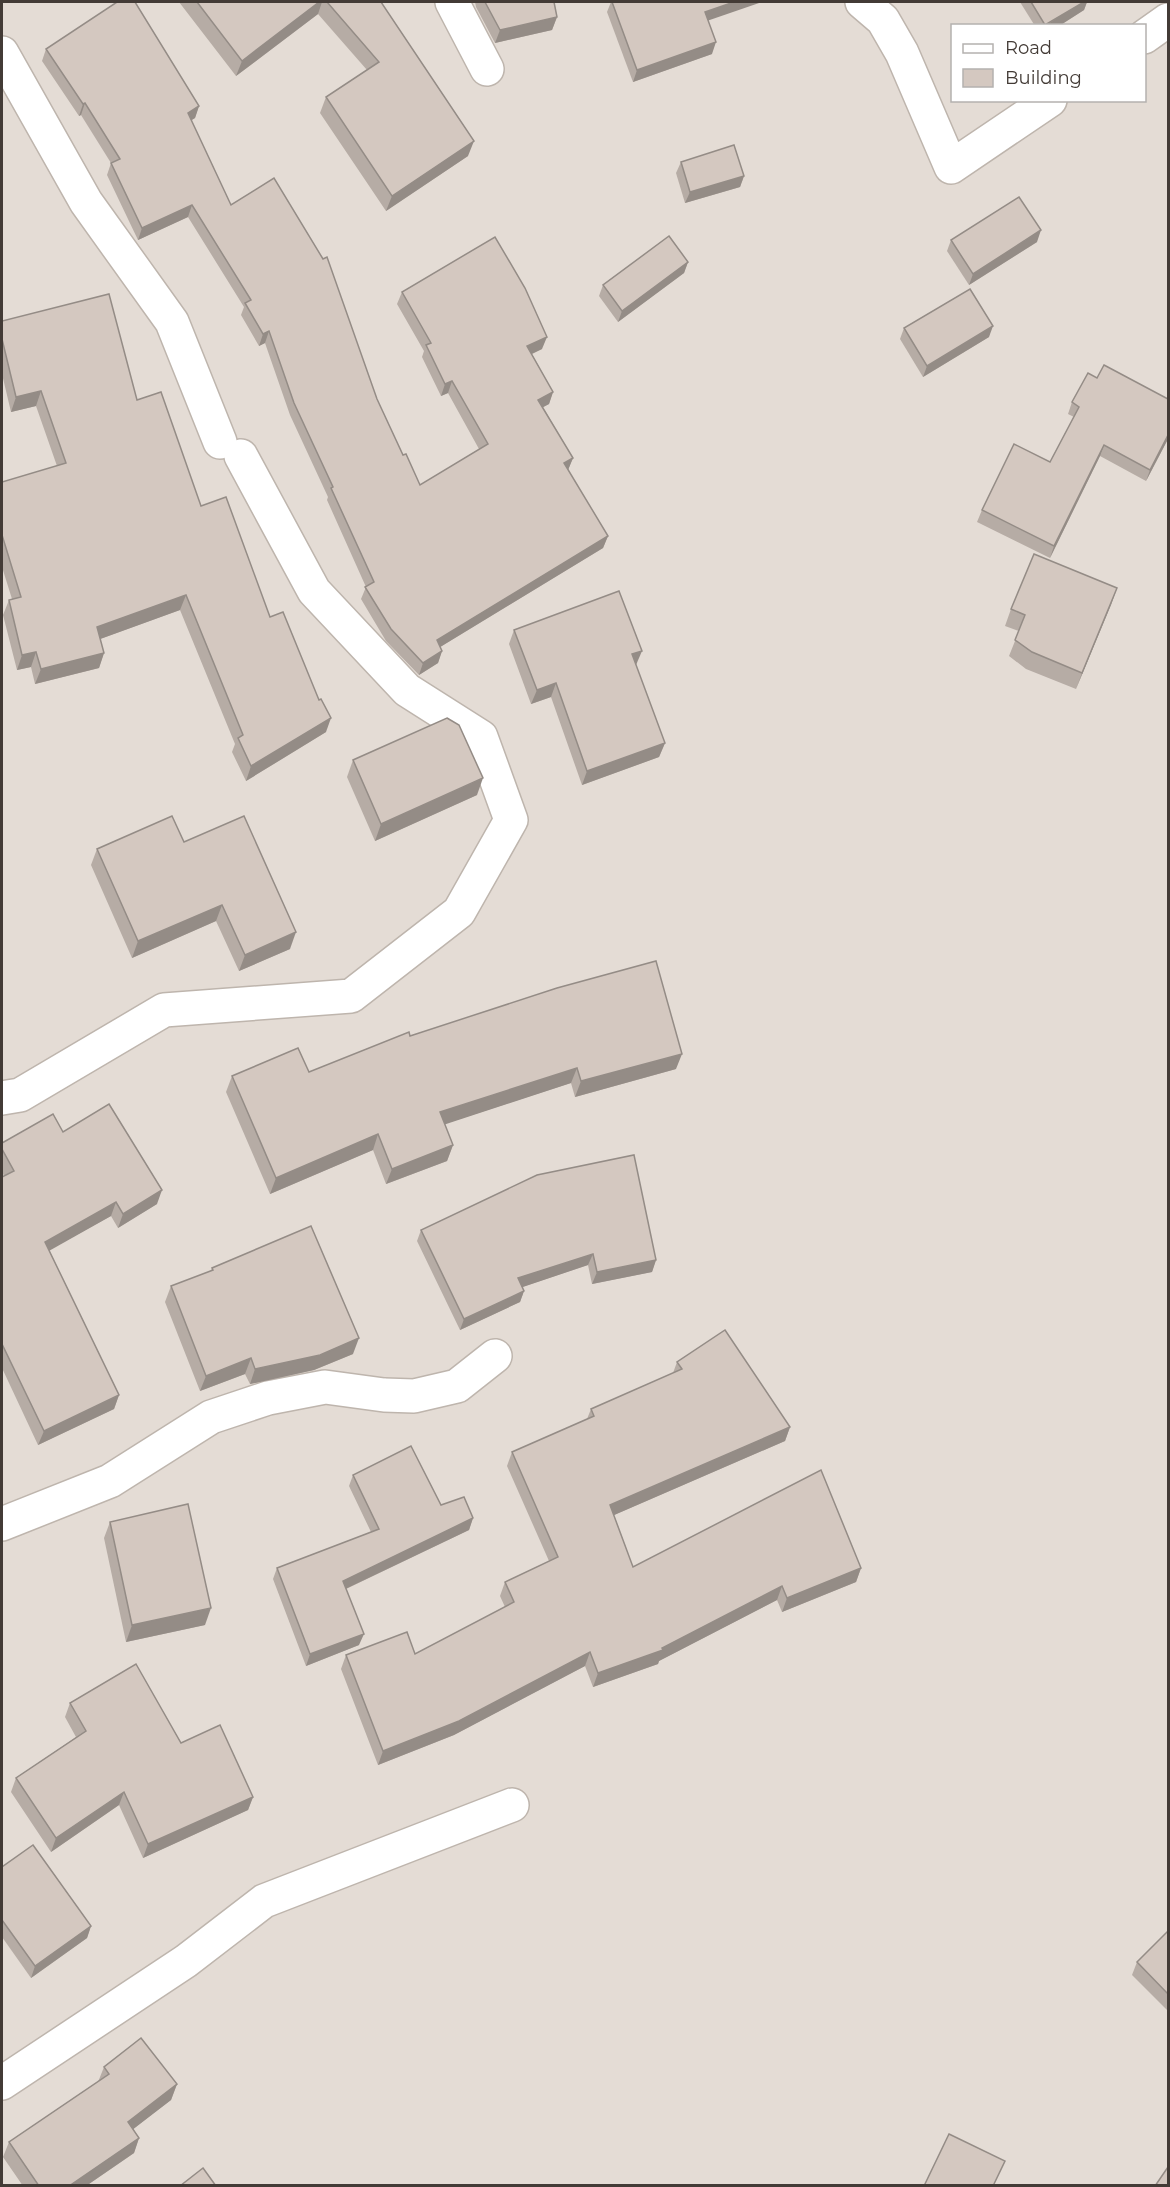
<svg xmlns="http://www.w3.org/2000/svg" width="1170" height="2187" font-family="Montserrat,sans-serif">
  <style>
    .residential { fill: #e4dcd5; fill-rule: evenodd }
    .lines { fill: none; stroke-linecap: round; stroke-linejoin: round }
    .street-casing { stroke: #beb5ad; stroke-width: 36 }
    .street { stroke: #fff; stroke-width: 33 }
    .wall { fill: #b6aca5 }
    .shaded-wall { fill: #948c86 }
    .building { fill: #d4c8c0; stroke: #948c86; stroke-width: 1.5 }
  </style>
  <rect width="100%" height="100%" fill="#f1ece6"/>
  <path class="residential" d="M2 2H1168V2185H2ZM952 26H1144V100H952Z"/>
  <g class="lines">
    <g class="street-casing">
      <g id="street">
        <path d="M452 2 487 69"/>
        <path d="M862 2 883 20 902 53 951 167 1050 100"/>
        <path d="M1144 37 1168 20"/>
        <path d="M2 53 86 202 172 322 220 442"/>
        <path d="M2 1098 20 1095 164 1010 351 996 459 912 511 820 481 737 407 690 314 591 241 456"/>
        <path d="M2 1524 110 1481 211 1417 268 1398 325 1387 384 1395 414 1396 457 1386 495 1356"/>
        <path d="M2 2083 186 1961 264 1901 512 1805"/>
      </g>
    </g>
    <use href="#street" class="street"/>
  </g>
  <g class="wall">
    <path d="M179 2H384L382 3 468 156 386 211 320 113 326 97 367 70 318 14 236 76Z"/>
    <path d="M475 2H554L557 17 552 30 495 43 476 7Z"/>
    <path d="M611 2 708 20 712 54 633 82 607 12Z"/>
    <path d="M1020 2H1087L1084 10 1059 26H1035Z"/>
    <path d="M46 49 199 106 195 118 191 120 231 205 377 399 403 455 420 485 479 449 448 393 441 396 422 357 424 351 397 304 402 292 542 349 532 354 553 392 549 404 543 407 573 458 568 470 608 536 603 548 440 647 442 651 438 663 419 675 386 641 361 599 366 587 327 500 328 497 290 415 265 343 259 346 241 315 244 307 188 217 138 240 107 175 111 163 81 115 79 116 42 61Z"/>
    <path d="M681 162 744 176 740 187 685 203 676 173Z"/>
    <path d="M951 240 1037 242 969 285 947 251Z"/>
    <path d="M688 262 684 273 618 322 599 296 603 285Z"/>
    <path d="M2 321 137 400 201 506 270 617 326 732 246 781 232 752 235 744 180 610 100 639 104 653 99 668 35 684 31 667 17 670 3 615 9 600 12 599 2 567V482L57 466 36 406 11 412 2 374Z"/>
    <path d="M904 328 989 337 923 377 900 339Z"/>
    <path d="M1072 402 1168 439 1146 481 1100 456 1050 558 977 522 982 510 1050 462 1074 417 1068 414Z"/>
    <path d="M1117 588 1076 689 1026 669 1009 656 1019 631 1005 626 1011 609Z"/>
    <path d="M514 630 665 743 659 757 582 785 551 697 531 704 509 644Z"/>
    <path d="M353 760 477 795 375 841 347 777Z"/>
    <path d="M184 842 290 949 239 971 216 921 132 958 91 865 97 849Z"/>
    <path d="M410 1036 676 1069 575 1097 571 1083 444 1124 453 1145 447 1161 386 1184 373 1150 270 1194 226 1092 232 1076 309 1072Z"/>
    <path d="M63 1132 157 1204 118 1228 111 1216 49 1250 119 1395 114 1409 38 1445 2 1368V1177L4 1176 2 1172V1143Z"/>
    <path d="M421 1230 656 1260 652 1272 592 1284 588 1265 522 1287 524 1291 520 1302 460 1330 417 1241Z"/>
    <path d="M212 1268 353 1354 314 1370 250 1384 245 1374 200 1391 165 1302 171 1286 211 1271Z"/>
    <path d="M677 1362 790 1427 785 1441 614 1515 633 1567 861 1568 856 1582 782 1612 777 1600 659 1661 658 1664 593 1687 585 1666 454 1735 378 1765 341 1669 346 1655 415 1654 505 1607 500 1596 505 1582 549 1561 507 1466 512 1452 587 1419 591 1409 673 1373Z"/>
    <path d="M353 1475 441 1505 473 1518 469 1530 346 1589 359 1645 306 1666 273 1579 277 1568 371 1532 349 1486Z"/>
    <path d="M110 1522 205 1625 126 1642 104 1538Z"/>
    <path d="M70 1703 181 1743 253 1797 248 1810 143 1858 119 1805 51 1852 11 1792 16 1778 76 1737 65 1717Z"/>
    <path d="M2 1867 91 1926 87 1938 31 1978 2 1937Z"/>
    <path d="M1168 1931V2009L1167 2010 1132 1975 1137 1962Z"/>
    <path d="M104 2067 177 2084 171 2100 133 2129 139 2138 134 2153 86 2186H23L3 2157 9 2142 98 2082Z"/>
  </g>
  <g class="shaded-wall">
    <path d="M319 2H322L318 14 236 76 242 61Z"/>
    <path d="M734 2H762L701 23 705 12Z"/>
    <path d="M1082 2H1087L1084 10 1059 26H1045Z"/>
    <path d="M557 17 552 30 495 43 500 30Z"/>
    <path d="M716 42 712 54 633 82 637 70Z"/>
    <path d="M85 103 81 115 79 116 83 104Z"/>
    <path d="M199 106 195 118 184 125 188 113Z"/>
    <path d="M474 141 468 156 386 211 392 196Z"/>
    <path d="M744 176 740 187 685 203 690 192Z"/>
    <path d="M192 205 188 217 138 240 142 228Z"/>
    <path d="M1041 230 1037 242 969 285 973 274Z"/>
    <path d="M688 262 684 273 618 322 622 311Z"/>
    <path d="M993 326 989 337 923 377 927 366Z"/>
    <path d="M269 331 265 343 259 346 263 334Z"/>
    <path d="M547 337 542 349 523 358 527 346Z"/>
    <path d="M452 381 448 393 441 396 445 384Z"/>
    <path d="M41 391 36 406 11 412 16 397Z"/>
    <path d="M553 392 549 404 534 412 538 400Z"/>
    <path d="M1168 435V439L1146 481 1150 470Z"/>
    <path d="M1104 445 1100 456 1050 558 1054 546Z"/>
    <path d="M573 458 568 470 559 475 564 463Z"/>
    <path d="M608 536 603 548 432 652 437 640Z"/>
    <path d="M1117 588 1111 605 1076 689 1082 673Z"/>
    <path d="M186 595 180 610 92 642 97 627Z"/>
    <path d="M442 651 438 663 419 675 423 663Z"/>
    <path d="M642 651 636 665 632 654Z"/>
    <path d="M36 652 31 667 17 670 22 655Z"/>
    <path d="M104 653 99 668 35 684 41 669Z"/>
    <path d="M556 683 551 697 531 704 537 690Z"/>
    <path d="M331 718 326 732 246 781 251 766Z"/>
    <path d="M665 743 659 757 582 785 587 771Z"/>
    <path d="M483 778 477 795 375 841 381 824Z"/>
    <path d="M222 905 216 921 132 958 138 941Z"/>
    <path d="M296 932 290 949 239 971 245 955Z"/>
    <path d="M682 1054 676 1069 575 1097 581 1081Z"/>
    <path d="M577 1068 571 1083 434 1128 440 1112Z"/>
    <path d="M378 1134 373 1150 270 1194 276 1178Z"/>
    <path d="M453 1145 447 1161 386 1184 392 1169Z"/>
    <path d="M162 1190 157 1204 118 1228 123 1214Z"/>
    <path d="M116 1202 111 1216 40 1256 45 1242Z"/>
    <path d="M593 1254 588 1265 514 1290 518 1278Z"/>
    <path d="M656 1260 652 1272 592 1284 597 1272Z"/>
    <path d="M524 1291 520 1302 460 1330 464 1319Z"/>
    <path d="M359 1338 353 1354 314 1370 250 1384 255 1369Z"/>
    <path d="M251 1358 245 1374 200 1391 206 1376Z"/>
    <path d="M119 1395 114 1409 38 1445 44 1431Z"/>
    <path d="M790 1427 785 1441 605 1519 610 1505Z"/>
    <path d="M473 1518 469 1530 339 1592 343 1581Z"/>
    <path d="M861 1568 856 1582 782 1612 787 1598Z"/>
    <path d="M782 1586 777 1600 659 1661 658 1664 593 1687 598 1673 662 1648Z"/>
    <path d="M211 1608 205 1625 126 1642 132 1625Z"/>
    <path d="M364 1634 359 1645 306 1666 310 1654Z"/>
    <path d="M590 1652 585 1666 454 1735 378 1765 383 1751Z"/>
    <path d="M124 1792 119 1805 51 1852 56 1838Z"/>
    <path d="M253 1797 248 1810 143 1858 148 1844Z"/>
    <path d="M91 1926 87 1938 31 1978 35 1966Z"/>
    <path d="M177 2084 171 2100 123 2137 128 2122Z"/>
    <path d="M139 2138 134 2153 86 2186H69Z"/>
  </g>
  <g class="building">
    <path d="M117 2H135L199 106 188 113 231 205 274 178 323 259 327 257 377 399 403 455 406 454 420 485 488 444 452 381 445 384 426 345 431 343 402 292 495 237 525 288 547 337 527 346 553 392 538 400 573 458 564 463 608 536 437 640 442 651 423 663 391 629 365 587 374 582 331 488 333 487 294 403 269 331 263 334 245 303 251 300 192 205 142 228 111 163 120 159 85 103 83 104 46 49Z"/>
    <path d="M197 2H319L242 61Z"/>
    <path d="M327 2H381L474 141 392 196 326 97 379 62Z"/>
    <path d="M485 2H554L557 17 500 30Z"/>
    <path d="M612 2H734L705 12 716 42 637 70Z"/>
    <path d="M1031 2H1084L1045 25Z"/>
    <path d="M734 145 744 176 690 192 681 162Z"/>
    <path d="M1019 197 1041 230 973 274 951 240Z"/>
    <path d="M669 236 688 262 622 311 603 285Z"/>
    <path d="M970 289 993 326 927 366 904 328Z"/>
    <path d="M109 294 137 400 161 392 201 506 226 497 270 617 283 612 319 700 321 699 331 718 251 766 238 738 243 735 186 595 97 627 104 653 41 669 36 652 22 655 9 600 21 597 2 535V482L66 463 41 391 16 397 2 339V321Z"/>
    <path d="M1104 365 1168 399V435L1150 470 1104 445 1054 546 982 510 1014 444 1050 462 1079 407 1072 402 1088 373 1097 378Z"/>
    <path d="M1034 554 1117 588 1082 673 1032 652 1015 640 1025 615 1011 609Z"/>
    <path d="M619 591 642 651 632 654 665 743 587 771 556 683 537 690 514 630Z"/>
    <path d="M447 718 459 725 483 778 381 824 353 760Z"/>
    <path d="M172 816 184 842 244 816 296 932 245 955 222 905 138 941 97 849Z"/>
    <path d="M656 961 682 1054 581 1081 577 1068 440 1112 453 1145 392 1169 378 1134 276 1178 232 1076 298 1048 309 1072 409 1032 410 1036 557 988Z"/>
    <path d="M109 1104 162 1190 123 1214 116 1202 45 1242 119 1395 44 1431 2 1344V1177L14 1171 2 1149V1143L53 1114 63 1132Z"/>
    <path d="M634 1155 656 1260 597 1272 593 1254 518 1278 524 1291 464 1319 421 1230 537 1175Z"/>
    <path d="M311 1226 359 1338 320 1355 255 1369 251 1358 206 1376 171 1286 213 1270 212 1268Z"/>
    <path d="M725 1330 790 1427 610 1505 633 1567 821 1470 861 1568 787 1598 782 1586 662 1648 663 1650 598 1673 590 1652 459 1721 383 1751 346 1655 407 1632 415 1654 514 1602 505 1582 558 1557 512 1452 594 1416 591 1409 682 1369 677 1362Z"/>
    <path d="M411 1446 441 1505 464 1497 473 1518 343 1581 364 1634 310 1654 277 1568 379 1529 353 1475Z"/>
    <path d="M188 1504 211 1608 132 1625 110 1522Z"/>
    <path d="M136 1664 181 1743 220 1725 253 1797 148 1844 124 1792 56 1838 16 1778 86 1731 70 1703Z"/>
    <path d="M33 1845 91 1926 35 1966 2 1920V1867Z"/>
    <path d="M1168 1931V1994L1137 1962Z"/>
    <path d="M141 2038 177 2084 128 2122 139 2138 69 2186H39L9 2142 109 2074 104 2067Z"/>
    <path d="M949 2134 1005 2161 993 2186H924Z"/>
    <path d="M1168 2167V2186H1155Z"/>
    <path d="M203 2168 216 2186H180Z"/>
  </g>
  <rect width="1170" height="2187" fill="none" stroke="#433b36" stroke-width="6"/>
  <rect x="951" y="24" width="195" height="78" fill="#ffffff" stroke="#b4b1af" stroke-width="1.5"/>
  <rect x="963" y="44" width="30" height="9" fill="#ffffff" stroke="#b4b1af" stroke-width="1.5"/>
  <text x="1005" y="54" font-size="18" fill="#433b36">Road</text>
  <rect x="963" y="69" width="30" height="18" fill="#d4c8c0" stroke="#b4b1af" stroke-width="1.5"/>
  <text x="1005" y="84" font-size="18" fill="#433b36">Building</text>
</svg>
